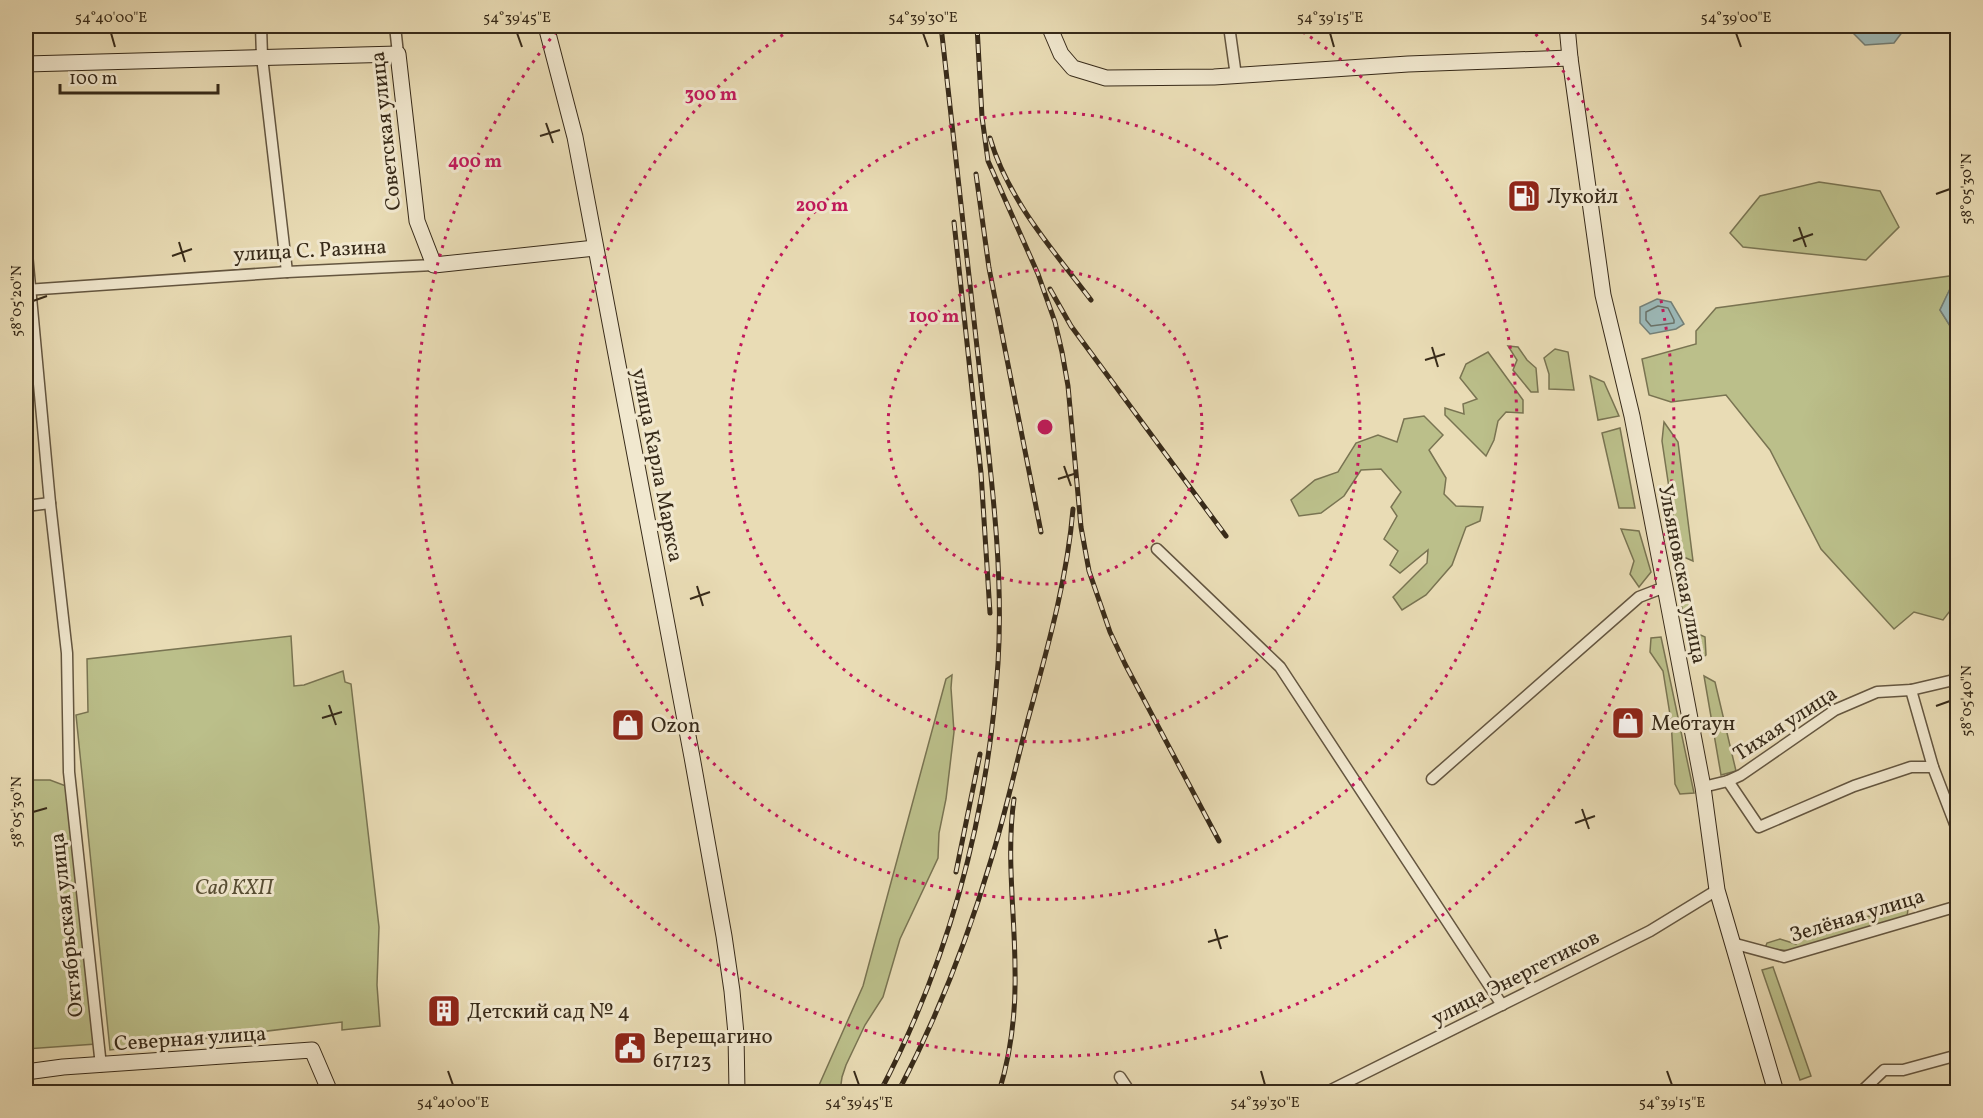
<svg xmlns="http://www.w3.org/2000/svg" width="1983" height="1118" font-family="Vollkorn,serif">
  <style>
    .green { fill: #bbbf8a; stroke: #797452; stroke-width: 1.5 }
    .water { fill: #9cb9b8; stroke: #748078; stroke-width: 1.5 }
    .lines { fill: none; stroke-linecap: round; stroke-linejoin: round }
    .shore { stroke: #6a7268; stroke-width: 1.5 }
    .street-casing { stroke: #645640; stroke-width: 13 }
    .secondary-casing { stroke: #372a19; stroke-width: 17 }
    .street { stroke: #f1e8cf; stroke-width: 10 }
    .secondary { stroke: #f1e8cf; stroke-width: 15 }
    .rail-casing { stroke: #372a19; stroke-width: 5 }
    .rail { stroke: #f1e8cf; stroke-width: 3; stroke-dasharray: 9; stroke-linecap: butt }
    .ticks { fill: none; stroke: #372a19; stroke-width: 2 }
    .ring { fill: none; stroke: #c2185b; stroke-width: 3; stroke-dasharray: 3 6 }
    .labels { text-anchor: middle; stroke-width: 6; stroke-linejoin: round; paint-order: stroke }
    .street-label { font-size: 21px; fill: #372a19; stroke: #f1e8cf }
    .poi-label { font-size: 21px; fill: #372a19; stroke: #f1e8cf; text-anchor: start }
    .park-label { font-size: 21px; font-style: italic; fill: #584f35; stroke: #f1e8cf }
    .centre { fill: #c2185b; stroke: #f1e8cf; stroke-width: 3 }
    .ring-label { font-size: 18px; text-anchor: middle; font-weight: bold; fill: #c2185b; stroke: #f1e8cf; stroke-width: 6; stroke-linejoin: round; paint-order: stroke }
    .neatline { fill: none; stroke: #372a19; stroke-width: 2 }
    .ticks-label { font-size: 15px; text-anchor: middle; fill: #372a19 }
  </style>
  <rect width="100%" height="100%" fill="#e9dcb5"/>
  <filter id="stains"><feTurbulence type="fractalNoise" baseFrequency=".00333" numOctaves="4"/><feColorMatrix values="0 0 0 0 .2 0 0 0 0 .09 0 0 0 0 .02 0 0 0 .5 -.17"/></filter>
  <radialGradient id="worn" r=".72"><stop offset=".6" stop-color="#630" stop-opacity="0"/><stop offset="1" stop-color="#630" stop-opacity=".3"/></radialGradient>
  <g class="green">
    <path d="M1819 182 1880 191 1899 227 1866 260 1743 247 1730 233 1760 196Z"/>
    <path d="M1957 275 1940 310 1952 329 1957 348V602L1943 620 1914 612 1894 629 1821 549 1770 450 1726 395 1671 402 1649 395 1642 359 1696 344V331L1716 308Z"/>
    <path d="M1508 346 1518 347 1527 360 1536 368 1538 392H1531L1513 370 1517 360Z"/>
    <path d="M1555 349 1568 352 1574 390 1549 389V374L1544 358Z"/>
    <path d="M1488 352 1523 400V413L1506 412 1498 421 1494 440 1486 456 1445 415V408L1464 414 1463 404 1477 399 1460 378 1466 364Z"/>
    <path d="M1590 376 1604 382 1619 416 1598 420Z"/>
    <path d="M1424 416 1443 435 1429 450 1446 478 1444 494 1456 506 1483 507 1480 521 1466 527 1452 565 1426 595 1402 610 1393 597 1427 563 1428 550 1400 573 1390 565 1398 551 1384 539 1397 516 1391 507 1401 492 1381 469 1361 470 1344 496 1321 513 1299 516 1291 500 1315 480 1338 472 1356 443 1378 435 1397 442 1404 419Z"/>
    <path d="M1664 422 1678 442 1693 561 1679 555 1662 441Z"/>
    <path d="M1620 428 1635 508H1619L1602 433Z"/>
    <path d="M1621 529 1639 531 1651 572 1639 587 1630 574 1634 561Z"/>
    <path d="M1680 601 1689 602 1696 633 1705 637 1706 655 1697 662Z"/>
    <path d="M291 636 294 686 304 685 343 671 345 682 351 684 379 927 377 985 380 1026 342 1030V1022L110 1050 76 715 88 712 87 659Z"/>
    <path d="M1661 637 1694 793 1680 794 1675 784 1671 721 1663 671 1650 652 1651 638Z"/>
    <path d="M952 675 951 688 954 732 946 799 939 833 938 858 900 939 883 997 865 1025 846 1065 842 1077 840 1092H816L863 986 946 679Z"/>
    <path d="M1704 676 1715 682 1736 771 1721 775Z"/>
    <path d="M26 780H50L66 786 96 1044 26 1049Z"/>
    <path d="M1908 909 1907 917 1790 951 1765 948 1767 943 1780 939 1796 944 1801 934 1848 920Z"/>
    <path d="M1773 967 1811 1076 1800 1080 1762 970Z"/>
  </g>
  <g class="water">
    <path d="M1850 26H1897L1903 31 1894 43 1865 45 1850 30Z"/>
    <path d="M1957 274V325L1952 329 1940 310Z"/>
    <path d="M1657 299 1671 302 1684 324 1676 329 1650 334 1640 323V307Z"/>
  </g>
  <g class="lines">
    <path class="shore" d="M1658 306 1668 308 1674 320V323L1651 326 1646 320V312Z"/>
    <g class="street-casing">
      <g id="street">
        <path d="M261 26 262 57 287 272"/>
        <path d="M395 26 398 54"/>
        <path d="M1229 26 1236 76"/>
        <path d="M26 243 50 503 67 653 69 772 101 1066"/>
        <path d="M26 290 287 272 434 265"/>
        <path d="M26 506 50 503"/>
        <path d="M1157 549 1280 667 1502 1005"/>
        <path d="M1911 690 1933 767 1958 832"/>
        <path d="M1432 779 1639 597 1665 587"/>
        <path d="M1728 781 1759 827 1854 786 1911 767H1933"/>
        <path d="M1703 787 1728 781 1741 775 1835 710 1877 692 1911 690 1958 679"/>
        <path d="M1732 943 1784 957 1958 906"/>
        <path d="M1120 1077 1130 1092"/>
        <path d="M1327 1092 1650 931 1717 890"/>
        <path d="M1861 1092 1884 1070H1903L1958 1055"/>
      </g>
    </g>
    <g class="secondary-casing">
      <g id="secondary">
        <path d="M546 26 575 137 692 757 724 936 732 991 736 1034 737 1092"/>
        <path d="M1049 26 1061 54 1073 68 1106 78 1214 77 1408 64 1570 58"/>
        <path d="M1567 26 1570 58 1603 295 1632 416 1665 587 1703 787 1717 890 1776 1092"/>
        <path d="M26 64 398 54 417 221 434 265 595 248"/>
        <path d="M26 1072 63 1067 312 1050 330 1092"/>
      </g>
    </g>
    <use href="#street" class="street"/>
    <use href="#secondary" class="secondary"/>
    <g class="rail-casing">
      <g id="rail">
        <path d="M977 26 982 117 988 161 1038 274 1055 322 1062 352 1068 386 1081 527 1089 571 1110 632 1125 664 1219 841"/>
        <path d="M990 138C1008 200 1053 250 1091 300"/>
        <path d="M976 174 989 268 1041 532"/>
        <path d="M954 222 981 473 990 613"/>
        <path d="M1050 289 1071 326 1226 536"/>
        <path d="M956 872 980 754"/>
        <path d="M880 1092C950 959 988 813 998 663 1004 567 990 469 980 374 967 258 954 142 941 26"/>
        <path d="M898 1092C937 1018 967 941 991 860 1005 815 1015 769 1027 723 1046 653 1067 582 1073 509"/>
        <path d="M999 1092C1011 1053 1016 1011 1015 970 1015 913 1006 856 1014 799"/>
      </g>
    </g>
    <use href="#rail" class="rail"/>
  </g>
  <path class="ticks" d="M111 33 115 47M517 33 522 47M923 33 928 47M1330 33 1334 47M1736 33 1741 47M546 123 553 143M540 136 560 130M1936 194 1950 189M1799 227 1806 247M1793 241 1813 234M179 242 185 262M172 256 192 249M33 301 47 296M1432 347 1438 367M1425 360 1445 354M1064 466 1071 486M1058 479 1077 473M697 586 703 606M690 599 710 592M329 705 336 725M1936 706 1950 701M322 718 342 712M1582 809 1589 829M33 812 47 808M1575 823 1595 816M1215 929 1221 949M1208 942 1228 936M448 1071 453 1085M854 1071 859 1085M1261 1071 1265 1085M1667 1071 1672 1085"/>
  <g class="ring">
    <circle cx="1045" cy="427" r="157"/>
    <circle cx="1045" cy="427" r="315"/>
    <path d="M1295 27A472 472 0 1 1 795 27"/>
    <path d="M1530 27A629 629 0 1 1 560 27"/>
  </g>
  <defs>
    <g id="fuel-square" transform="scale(1.725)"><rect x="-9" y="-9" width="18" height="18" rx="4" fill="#8f2418" stroke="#f1e8cf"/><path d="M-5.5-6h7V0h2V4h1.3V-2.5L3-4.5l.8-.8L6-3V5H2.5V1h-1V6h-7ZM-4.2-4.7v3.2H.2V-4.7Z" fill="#fff"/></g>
    <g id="shop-square" transform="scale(1.725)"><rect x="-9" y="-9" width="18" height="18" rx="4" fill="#8f2418" stroke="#f1e8cf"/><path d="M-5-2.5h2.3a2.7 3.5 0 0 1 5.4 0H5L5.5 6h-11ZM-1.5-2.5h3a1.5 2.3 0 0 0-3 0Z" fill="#fff"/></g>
    <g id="building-square" transform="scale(1.725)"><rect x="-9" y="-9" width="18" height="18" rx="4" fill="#8f2418" stroke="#f1e8cf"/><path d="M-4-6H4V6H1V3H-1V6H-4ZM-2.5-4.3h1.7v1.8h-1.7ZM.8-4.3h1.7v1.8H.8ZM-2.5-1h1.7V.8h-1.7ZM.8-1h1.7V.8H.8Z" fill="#fff"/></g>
    <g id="civic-square" transform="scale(1.725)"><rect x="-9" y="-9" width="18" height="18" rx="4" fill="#8f2418" stroke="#f1e8cf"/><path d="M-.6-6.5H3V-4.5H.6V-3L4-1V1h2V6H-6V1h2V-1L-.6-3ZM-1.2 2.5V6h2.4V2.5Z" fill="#fff"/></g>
  </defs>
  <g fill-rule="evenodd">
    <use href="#fuel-square" x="1524" y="196"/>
    <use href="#shop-square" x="1628" y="723"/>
    <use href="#shop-square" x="628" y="725"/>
    <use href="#building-square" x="444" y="1011"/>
    <use href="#civic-square" x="630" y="1048"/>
  </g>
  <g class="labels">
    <g class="street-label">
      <text transform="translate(385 131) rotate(-96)" y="7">Советская улица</text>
      <text transform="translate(310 250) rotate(-3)" y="7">улица С. Разина</text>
      <text transform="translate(658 465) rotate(79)" y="7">улица Карла Маркса</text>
      <text transform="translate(1683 574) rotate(79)" y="7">Ульяновская улица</text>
      <text transform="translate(1785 723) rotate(-33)" y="7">Тихая улица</text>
      <text transform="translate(1857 915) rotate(-17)" y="7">Зелёная улица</text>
      <text transform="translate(66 925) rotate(-96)" y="7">Октябрьская улица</text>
      <text transform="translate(1515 977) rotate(-27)" y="7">улица Энергетиков</text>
      <text transform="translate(190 1038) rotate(-4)" y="7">Северная улица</text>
    </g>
    <g class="poi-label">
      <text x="1547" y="203">Лукойл</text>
      <text x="1651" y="730">Мебтаун</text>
      <text x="651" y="732">Ozon</text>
      <text x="467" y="1018">Детский сад № 4</text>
      <text x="653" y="1043">Верещагино<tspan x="653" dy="24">617123</tspan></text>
    </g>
    <g class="park-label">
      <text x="234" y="894">Сад КХП</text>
    </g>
  </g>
  <circle cx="1045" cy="427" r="9" class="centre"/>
  <g class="ring-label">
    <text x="711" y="100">300 m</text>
    <text x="475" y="167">400 m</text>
    <text x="822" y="211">200 m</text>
    <text x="934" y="322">100 m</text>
  </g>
  <rect width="1983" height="1118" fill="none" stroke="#e9dcb5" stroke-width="66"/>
  <path d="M60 84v9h158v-9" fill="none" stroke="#372a19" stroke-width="3"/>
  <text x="69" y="84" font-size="18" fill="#372a19" stroke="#f1e8cf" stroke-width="4.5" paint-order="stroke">100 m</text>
  <rect x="33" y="33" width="1917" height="1052" class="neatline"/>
  <g class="ticks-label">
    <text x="111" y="22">54°40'00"E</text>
    <text x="517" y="22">54°39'45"E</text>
    <text x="923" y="22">54°39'30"E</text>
    <text x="1330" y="22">54°39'15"E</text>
    <text x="1736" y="22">54°39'00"E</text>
    <text transform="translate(1966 189) rotate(-90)" y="5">58°05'30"N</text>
    <text transform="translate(16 301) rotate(-90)" y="5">58°05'20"N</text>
    <text transform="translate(1966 701) rotate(-90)" y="5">58°05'40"N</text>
    <text transform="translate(16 812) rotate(-90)" y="5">58°05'30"N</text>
    <text x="453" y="1107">54°40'00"E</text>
    <text x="859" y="1107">54°39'45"E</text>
    <text x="1265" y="1107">54°39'30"E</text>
    <text x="1672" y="1107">54°39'15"E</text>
  </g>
  <rect width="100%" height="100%" filter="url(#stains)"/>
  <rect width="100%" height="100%" fill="url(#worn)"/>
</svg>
